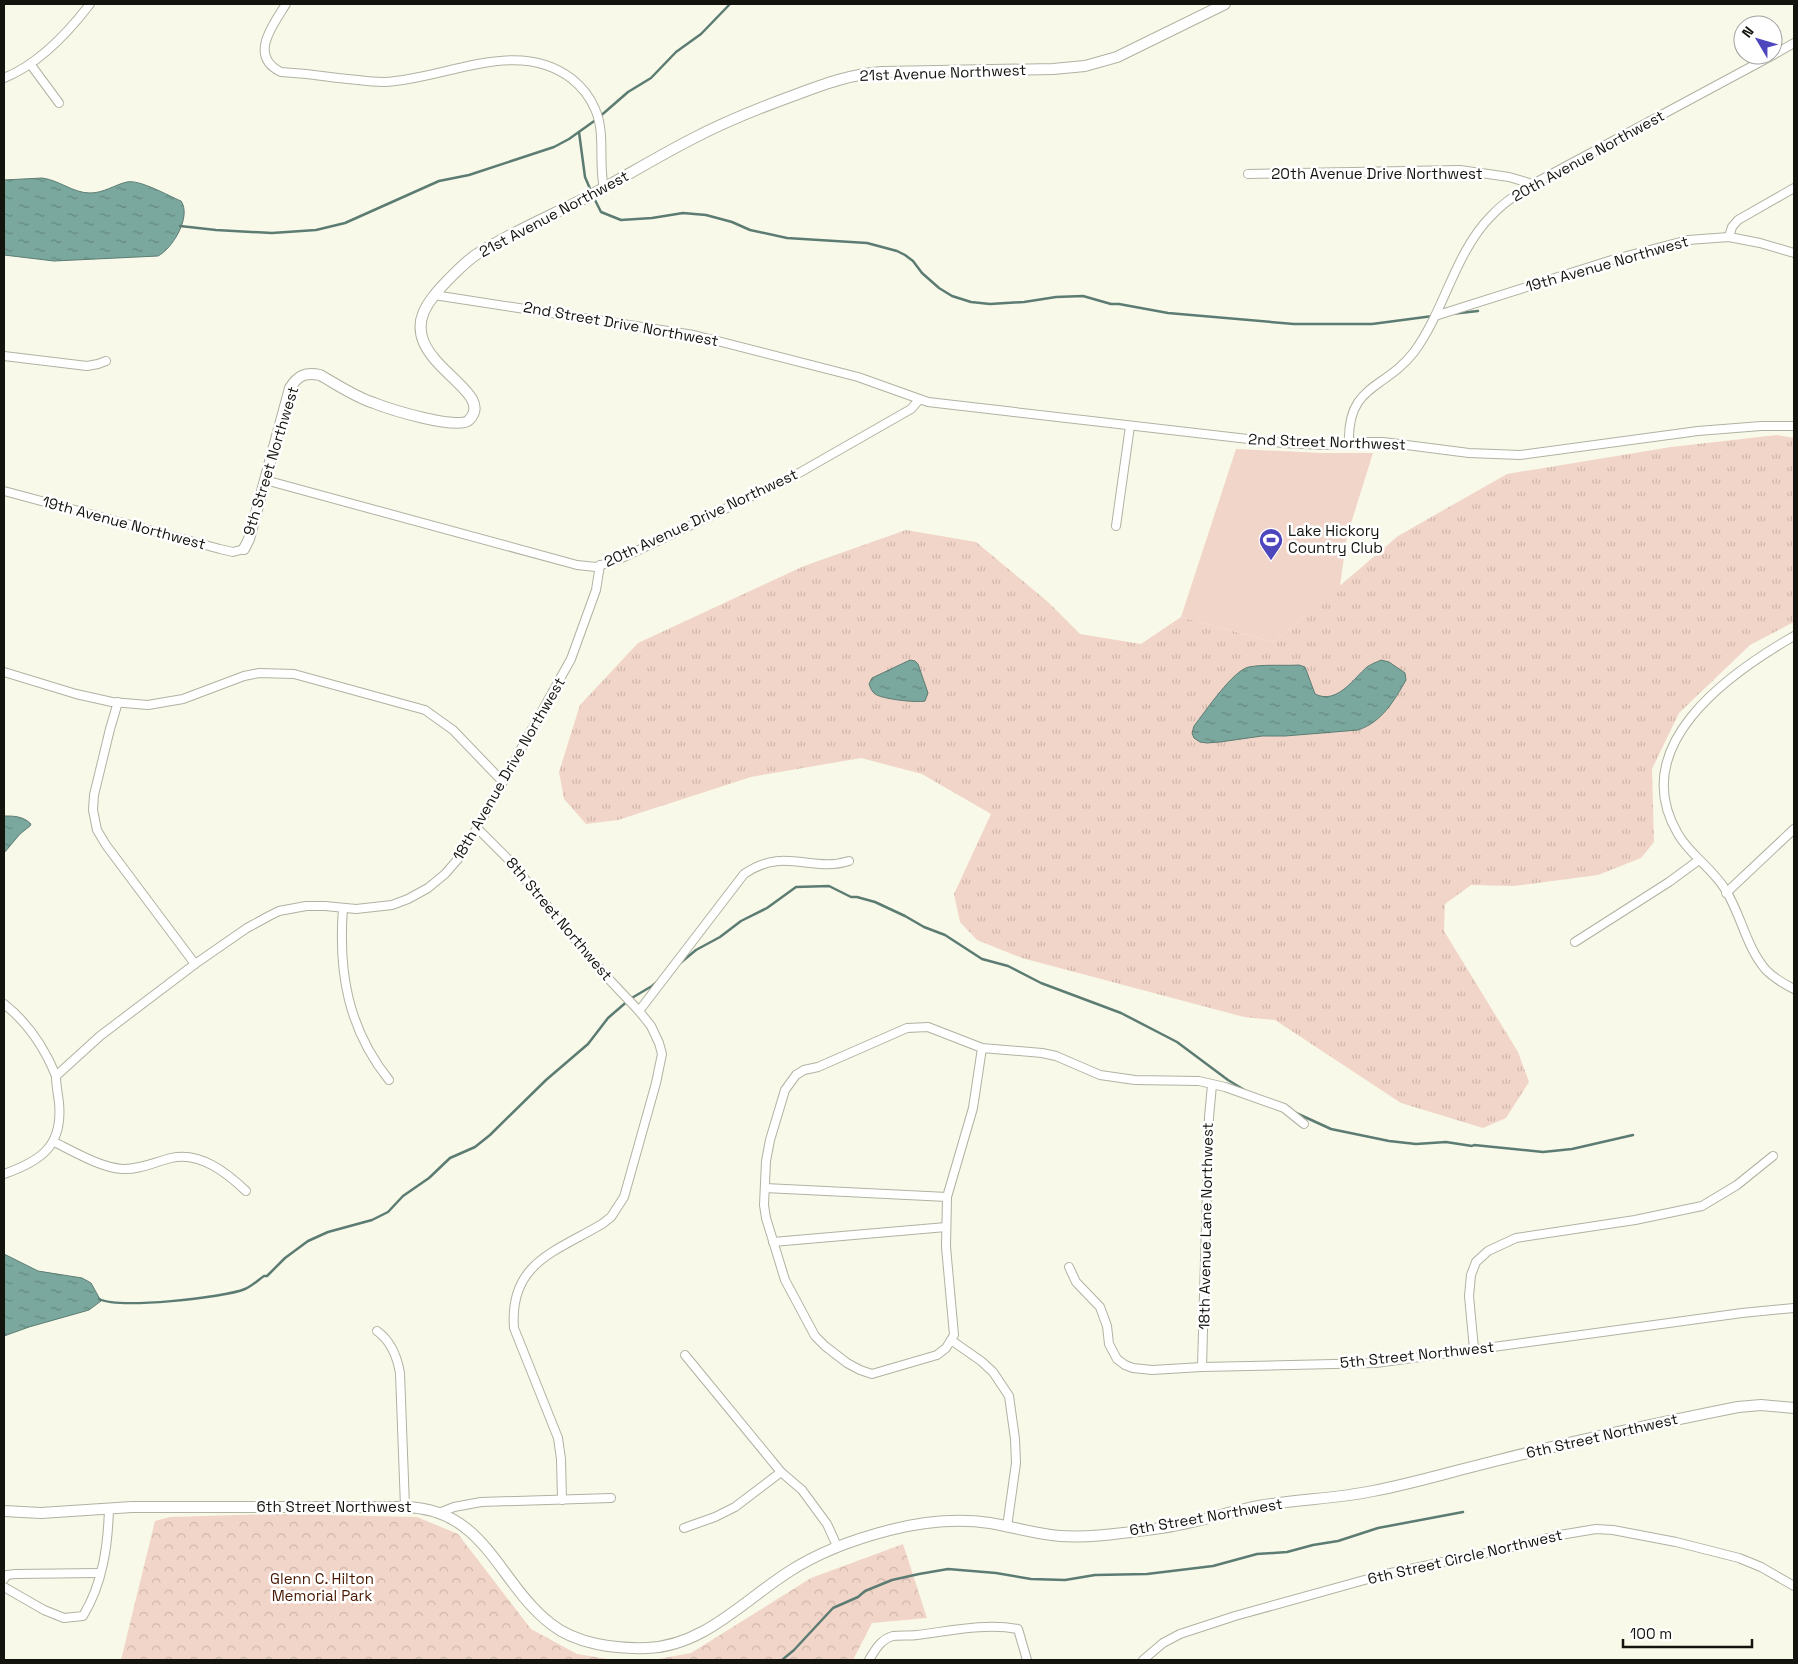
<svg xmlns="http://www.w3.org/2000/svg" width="1798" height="1664" font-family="'Space Grotesk',sans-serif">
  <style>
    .grass { fill: url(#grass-tufts) }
    .forest { fill: url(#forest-crowns) }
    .pitch { fill: #f2d5c9 }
    .water { fill: url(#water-ripples); stroke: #5c7c73 }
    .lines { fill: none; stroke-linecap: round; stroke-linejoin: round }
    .stream { stroke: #5c7c73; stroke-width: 2.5 }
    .street-casing { stroke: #b1b2a2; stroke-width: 10 }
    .secondary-casing { stroke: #b1b2a2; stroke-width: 12 }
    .street { stroke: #fff; stroke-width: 8 }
    .secondary { stroke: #fff; stroke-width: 10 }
    .labels { text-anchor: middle; stroke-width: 5; stroke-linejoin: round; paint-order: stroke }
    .street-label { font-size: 15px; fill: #14140e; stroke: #fff }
    .poi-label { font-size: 15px; fill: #14140e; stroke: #fff; text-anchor: start }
    .park-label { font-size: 15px; fill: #491901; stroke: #fff }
  </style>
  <defs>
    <pattern id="grass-tufts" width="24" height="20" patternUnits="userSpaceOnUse" patternTransform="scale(1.25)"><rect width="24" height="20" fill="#f2d5c9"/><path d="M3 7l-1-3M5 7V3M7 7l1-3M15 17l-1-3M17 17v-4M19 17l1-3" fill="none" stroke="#cfb6ab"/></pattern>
    <pattern id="forest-crowns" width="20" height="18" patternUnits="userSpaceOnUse" patternTransform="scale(1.25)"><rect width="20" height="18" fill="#f2d5c9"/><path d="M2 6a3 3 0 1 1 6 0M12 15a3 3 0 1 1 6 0" fill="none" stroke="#cfb6ab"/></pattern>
    <pattern id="water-ripples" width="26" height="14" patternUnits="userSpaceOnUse" patternTransform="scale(1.25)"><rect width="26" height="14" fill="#7ba89e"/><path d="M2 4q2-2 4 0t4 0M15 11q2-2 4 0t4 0" fill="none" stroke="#64887f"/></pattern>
  </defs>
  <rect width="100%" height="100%" fill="#f8f9e8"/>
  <path class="grass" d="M1777 435 1794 438V622L1750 645 1679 713 1652 769 1654 842 1641 858 1598 875 1514 886 1471 885 1445 904 1444 931 1518 1052 1529 1082 1506 1118 1483 1128 1401 1103 1275 1020 1244 1017 1022 958 977 940 960 922 954 894 991 814 922 774 861 758 751 777 618 820 586 824 564 799 559 772 580 705 638 643 804 566 906 530 976 542 1048 602 1080 634 1141 644 1181 617 1274 642 1398 536 1507 474 1671 447Z"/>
  <g class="forest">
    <path d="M278 1514 417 1517 458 1534 531 1629 577 1654 614 1660H121L155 1521 170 1517Z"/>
    <path d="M903 1544 927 1618 872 1623 853 1660H653L691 1653 811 1578Z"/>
  </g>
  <path class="pitch" d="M1236 449 1322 453H1373L1347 536 1340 586 1274 642 1181 617Z"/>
  <g class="water">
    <path d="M42 178C59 180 73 193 90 193 104 193 114 185 127 182 139 179 169 196 181 201 192 217 172 249 158 256L54 261 4 255V180Z"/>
    <path d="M910 660 915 661 918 664 928 693 925 701C916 703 882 699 875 694 872 692 870 687 869 684L872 678Z"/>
    <path d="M1381 660 1389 662 1405 673 1406 680C1394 701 1382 722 1358 730L1285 736H1262L1220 742 1207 743 1200 742 1194 738 1192 733 1194 726C1205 712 1233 670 1249 667 1265 664 1283 666 1299 665L1305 667 1315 694C1337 705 1353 679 1367 667 1371 664 1377 662 1381 660Z"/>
    <path d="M4 816C14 816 23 816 31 824L30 826 20 834 4 853Z"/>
    <path d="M4 1254 38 1271 82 1278 91 1283 101 1301 89 1310 29 1327 4 1336Z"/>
  </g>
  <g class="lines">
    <g class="stream">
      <path d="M579 132 585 177 591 191"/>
      <path d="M593 196 601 212 621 220 652 218 683 213 706 215 732 222 750 230 787 238 867 243 897 251 905 255 913 261 922 273 939 288 952 296 971 302 990 304 1024 302 1056 297 1083 296 1111 304H1119L1168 313 1294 324H1372L1433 316"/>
      <path d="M180 226 216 230 272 233 316 230 345 223 439 181 469 175 554 147 569 139 597 119 628 92 651 78 676 52 701 34 730 4"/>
      <path d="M1451 314 1478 311"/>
      <path d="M679 964 696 950 720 937 741 921 767 908 796 887 829 886 851 897H857L875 902 905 916 924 927 945 935 982 959 1008 966 1041 983 1121 1013 1177 1042 1228 1080 1246 1091"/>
      <path d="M1296 1113 1331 1129 1389 1141 1416 1144 1446 1142 1472 1146 1474 1145 1543 1152 1572 1149 1633 1135"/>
      <path d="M99 1299C119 1309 223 1298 245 1289 252 1286 258 1280 264 1276H267L285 1258 308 1241 328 1232 372 1220 388 1212 403 1196 429 1178 450 1158 475 1147 490 1135 546 1080 588 1044 608 1018 630 999 652 986 658 981"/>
      <path d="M782 1660 794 1650 833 1608 858 1597 865 1591 892 1580 919 1574 948 1569 996 1573 1031 1579 1065 1580 1095 1575 1147 1574 1213 1566 1257 1554 1287 1552 1313 1545 1338 1541 1378 1528 1463 1512"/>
    </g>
    <g class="street-casing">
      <g id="street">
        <path d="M286 4C273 25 248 56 281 72 300 73 319 75 338 78 353 79 368 82 384 82 444 80 517 36 572 79 582 87 590 97 595 109 606 133 598 162 604 188"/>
        <path d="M1773 55 1794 43"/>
        <path d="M31 65 59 103"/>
        <path d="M4 78C39 64 67 34 90 4"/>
        <path d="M1248 174 1460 170 1509 177 1533 184"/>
        <path d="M1729 237 1732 227 1738 220 1794 188"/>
        <path d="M434 295 694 335 858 377 928 402 1283 443 1323 445 1363 442H1383L1469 453 1520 455 1698 431 1761 426H1794"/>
        <path d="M1435 316 1615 259 1688 240 1729 237 1760 243 1794 253"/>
        <path d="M4 356 87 366 98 364 106 361"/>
        <path d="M1349 443C1347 384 1385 390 1414 352 1445 310 1454 254 1491 216 1503 203 1518 193 1533 184L1773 55"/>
        <path d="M265 480 577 565 596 567 624 557 792 477 911 409 919 400"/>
        <path d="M4 491 220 549 233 552 244 549"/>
        <path d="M1116 526 1130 426"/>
        <path d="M1794 636C1728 674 1626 746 1678 834 1690 855 1712 868 1725 889 1741 914 1746 947 1766 970 1774 978 1784 984 1794 989"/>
        <path d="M4 672 76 694 112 702 148 705 183 699 244 676 259 673 294 674 425 710 453 730 503 782"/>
        <path d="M118 702 110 729 94 795 93 810 97 830 106 845 195 964"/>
        <path d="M477 828 509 860 605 975 639 1011 651 1026 659 1043 662 1054 656 1083 624 1197 611 1217 602 1224C555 1252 509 1263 514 1328L558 1438 561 1459 562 1500"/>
        <path d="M1726 893 1794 829"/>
        <path d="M343 908C338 972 348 1029 389 1080"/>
        <path d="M1575 942 1669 882 1699 860"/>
        <path d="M4 1004C27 1022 45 1049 56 1076"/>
        <path d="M639 1011 744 874C784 846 811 873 849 861"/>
        <path d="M982 1048 973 1108 947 1197 946 1247 954 1335 946 1348 937 1355 872 1374 860 1370 847 1363 825 1346 815 1336 785 1280 766 1218 764 1205 766 1161 770 1140 785 1090 796 1075 804 1070 818 1067 907 1028 928 1027 982 1048 1042 1053 1056 1056 1100 1075 1135 1080 1199 1081 1225 1087 1284 1108 1304 1124"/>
        <path d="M54 1142C75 1152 99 1167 122 1169 139 1170 155 1162 171 1158 200 1151 227 1173 246 1191"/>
        <path d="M4 1174C41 1161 63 1146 59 1103 58 1094 56 1085 56 1076L100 1036 195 964 247 928 269 916 279 911 306 906H325L356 909 392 905 408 899 428 888 445 874 458 859 477 828 571 659 596 590 600 565"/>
        <path d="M765 1188 947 1197"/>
        <path d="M773 1242 946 1227"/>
        <path d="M1069 1267 1076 1282 1100 1307 1107 1326 1109 1344 1117 1359 1125 1365 1133 1368 1152 1370 1202 1367 1376 1363 1742 1313 1794 1308"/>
        <path d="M377 1331C391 1341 397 1356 400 1373L405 1507"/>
        <path d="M951 1340 981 1361 993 1372 1009 1396 1015 1439 1016 1463 1007 1527"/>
        <path d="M1474 1349 1469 1296 1471 1275 1476 1262 1488 1251 1516 1238 1635 1220 1702 1206 1737 1185 1773 1156"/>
        <path d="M685 1355 781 1472 802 1490 827 1524 837 1546"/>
        <path d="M1202 1367 1209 1117 1212 1085"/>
        <path d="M439 1513 454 1507 481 1502 611 1498"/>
        <path d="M684 1528 715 1517 735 1507 781 1472"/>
        <path d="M4 1579 7 1575 15 1574 100 1573"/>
        <path d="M4 1587 44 1610 64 1618 83 1616C103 1583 108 1545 109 1508"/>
        <path d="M869 1660C875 1650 881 1639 893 1636 901 1635 909 1636 917 1635 950 1631 985 1623 1018 1629L1027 1660"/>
        <path d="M1143 1660 1163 1643 1180 1634 1235 1616 1386 1574 1496 1551 1560 1535 1596 1529 1613 1530 1676 1542 1739 1558 1761 1567 1794 1586"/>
      </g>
    </g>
    <g class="secondary-casing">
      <g id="secondary">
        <path d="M244 549 249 539 290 388C298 375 306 372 320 375 338 385 355 397 374 403 389 409 459 431 469 420 501 388 383 358 433 297 441 286 466 261 477 254 513 231 555 214 593 194 626 176 657 157 690 140 724 122 759 108 795 95 824 84 851 74 882 72L1053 69 1085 66 1117 57 1225 4"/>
        <path d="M4 1511 41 1513 132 1507H405C486 1509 497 1582 551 1624 576 1644 615 1649 647 1648 704 1646 744 1600 790 1571 821 1551 855 1539 890 1530 922 1522 956 1518 990 1523 1013 1527 1036 1534 1060 1536 1091 1538 1123 1533 1154 1529 1189 1525 1224 1513 1259 1506 1297 1499 1335 1499 1373 1491 1415 1483 1457 1470 1499 1460 1578 1440 1658 1423 1738 1407L1761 1405 1794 1408"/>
      </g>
    </g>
    <use href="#street" class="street"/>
    <use href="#secondary" class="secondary"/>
  </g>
  <defs>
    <g id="stadium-pin" transform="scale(1.25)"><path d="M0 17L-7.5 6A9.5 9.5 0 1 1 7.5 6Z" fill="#4e46bd" stroke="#fff"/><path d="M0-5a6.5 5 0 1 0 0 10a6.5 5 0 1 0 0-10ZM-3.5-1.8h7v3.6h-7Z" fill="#fff"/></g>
  </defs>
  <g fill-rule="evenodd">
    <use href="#stadium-pin" x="1271" y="540"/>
  </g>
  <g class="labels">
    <g class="street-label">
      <text transform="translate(943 73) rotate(-2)" y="5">21st Avenue Northwest</text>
      <text transform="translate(1588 156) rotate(-29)" y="5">20th Avenue Northwest</text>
      <text x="1377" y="179">20th Avenue Drive Northwest</text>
      <text transform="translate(554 214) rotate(-28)" y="5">21st Avenue Northwest</text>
      <text transform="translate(1607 264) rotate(-16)" y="5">19th Avenue Northwest</text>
      <text transform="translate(621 324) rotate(10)" y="5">2nd Street Drive Northwest</text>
      <text transform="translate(1327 442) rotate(2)" y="5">2nd Street Northwest</text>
      <text transform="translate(271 461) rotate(-73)" y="5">9th Street Northwest</text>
      <text transform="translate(701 518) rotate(-25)" y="5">20th Avenue Drive Northwest</text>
      <text transform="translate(124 523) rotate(15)" y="5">19th Avenue Northwest</text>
      <text transform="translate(509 769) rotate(-60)" y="5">18th Avenue Drive Northwest</text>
      <text transform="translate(559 919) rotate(50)" y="5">8th Street Northwest</text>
      <text transform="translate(1206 1226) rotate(-89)" y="5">18th Avenue Lane Northwest</text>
      <text transform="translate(1417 1355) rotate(-6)" y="5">5th Street Northwest</text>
      <text transform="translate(1602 1436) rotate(-13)" y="5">6th Street Northwest</text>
      <text x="334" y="1512">6th Street Northwest</text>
      <text transform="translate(1206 1517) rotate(-10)" y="5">6th Street Northwest</text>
      <text transform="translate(1465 1557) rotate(-13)" y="5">6th Street Circle Northwest</text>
    </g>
    <g class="poi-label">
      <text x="1288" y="536">Lake Hickory<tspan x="1288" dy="17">Country Club</tspan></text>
    </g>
    <g class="park-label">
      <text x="322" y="1584">Glenn C. Hilton<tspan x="322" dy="17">Memorial Park</tspan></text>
    </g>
  </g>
  <rect width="1798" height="1664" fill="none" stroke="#14140e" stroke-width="10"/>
  <g transform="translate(1758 40) rotate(308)"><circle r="24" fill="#ffffff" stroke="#a1a19f"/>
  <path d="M0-4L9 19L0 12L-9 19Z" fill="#4e46bd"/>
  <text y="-8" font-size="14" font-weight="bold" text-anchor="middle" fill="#14140e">N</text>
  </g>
  <path d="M1623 1639v8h129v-8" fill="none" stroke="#14140e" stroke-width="2.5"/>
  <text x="1630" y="1639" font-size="15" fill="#14140e" stroke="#ffffff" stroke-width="4" paint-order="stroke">100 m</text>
</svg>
